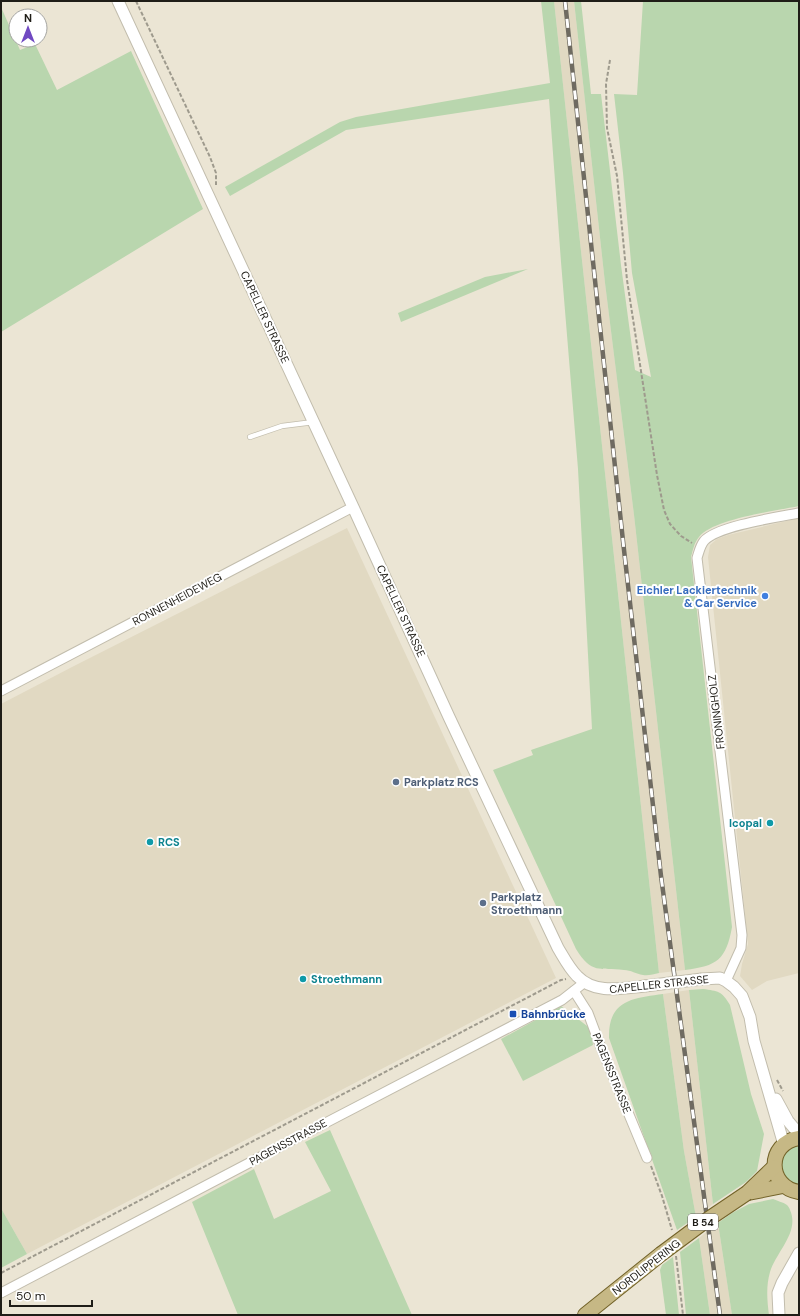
<svg xmlns="http://www.w3.org/2000/svg" width="800" height="1316" font-family="'DM Sans',sans-serif">
  <style>
    .built { fill: #e1d9c2 }
    .green { fill: #b9d6ae }
    .lines { fill: none; stroke-linecap: round; stroke-linejoin: round }
    .service-casing { stroke: #c2bdad; stroke-width: 6 }
    .minor-casing { stroke: #c2bdad; stroke-width: 11 }
    .tertiary-casing { stroke: #c2bdad; stroke-width: 13 }
    .primary-casing { stroke: #736329; stroke-width: 16 }
    .path { stroke: #9e9a8d; stroke-width: 2; stroke-dasharray: 4 2; stroke-linecap: butt }
    .service { stroke: #fff; stroke-width: 4.5 }
    .minor { stroke: #fff; stroke-width: 9 }
    .tertiary { stroke: #fff; stroke-width: 11 }
    .primary { stroke: #c6b885; stroke-width: 14 }
    .rail-casing { stroke: #6f6b61; stroke-width: 4.5 }
    .rail { stroke: #fff; stroke-width: 3; stroke-dasharray: 9; stroke-linecap: butt }
    .tertiary-bridge-casing { stroke: #c2bdad; stroke-width: 13; stroke-linecap: butt }
    .primary-bridge-casing { stroke: #736329; stroke-width: 16; stroke-linecap: butt }
    .tertiary-bridge { stroke: #fff; stroke-width: 11 }
    .primary-bridge { stroke: #c6b885; stroke-width: 14 }
    .shop-dot { fill: #3f7fe0; stroke: #fff; stroke-width: 1.5 }
    .service-dot { fill: #5c6f8a; stroke: #fff; stroke-width: 1.5 }
    .culture-dot { fill: #0f9aa8; stroke: #fff; stroke-width: 1.5 }
    .transit-dot { fill: #1a4fb4; stroke: #fff; stroke-width: 1.5 }
    .labels { text-anchor: middle; stroke-width: 4; stroke-linejoin: round; paint-order: stroke }
    .shield { fill: #fff; stroke: #62615d; stroke-width: 1 }
    .shield-label { font-size: 10px; font-weight: bold; fill: #1f1d17 }
    .street-label { font-size: 11px; fill: #1f1d17; stroke: #fff }
    .shop-label { font-size: 11px; font-weight: bold; fill: #366cbe; stroke: #fff; text-anchor: end }
    .service-label { font-size: 11px; font-weight: bold; fill: #4e5e75; stroke: #fff; text-anchor: start }
    .culture-label { font-size: 11px; font-weight: bold; fill: #0d838f; stroke: #fff; text-anchor: start }
    .transit-label { font-size: 11px; font-weight: bold; fill: #164399; stroke: #fff; text-anchor: start }
  </style>
  <rect width="100%" height="100%" fill="#ebe5d4"/>
  <g class="built">
    <path d="M554 1H574L605 283 634 515 685 970 659 973Z"/>
    <path d="M799 518V973L767 981 752 990 740 976 742 964 748 944 708 557 710 545 717 539 728 535Z"/>
    <path d="M347 528 556 978 27 1254 1 1208V704L72 667Z"/>
    <path d="M689 990 713 1204 696 1217 684 1151 663 994Z"/>
    <path d="M718 1223 732 1315H710L699 1238Z"/>
  </g>
  <g class="green">
    <path d="M541 1H554L659 973C654 974 648 976 643 975 636 974 631 970 624 970 599 967 592 975 576 949L493 770 533 755 531 750 592 729 578 469 561 262 549 99 346 130 230 196 225 187 340 122 356 117 550 83Z"/>
    <path d="M574 1H581L591 94H601L621 265 635 370 651 377 632 273 623 173 614 94 637 95 643 1H799V506C775 511 713 519 699 537 694 543 693 550 691 557L732 927C726 960 717 966 685 970L634 515 605 283Z"/>
    <path d="M1 7 20 50 35 44 57 90 131 51 203 209 1 332Z"/>
    <path d="M528 269 401 322 398 313 485 277Z"/>
    <path d="M703 989C718 991 722 991 730 1005L751 1094 764 1134 757 1171 746 1182 713 1204 689 990Z"/>
    <path d="M663 994 684 1151 696 1217 677 1230 609 1038C608 1000 633 998 663 994Z"/>
    <path d="M561 1006 591 1029 593 1045 523 1081 501 1039Z"/>
    <path d="M330 1130 412 1315H238L192 1202 254 1169 274 1219 331 1191 305 1142Z"/>
    <path d="M799 1144V1186L787 1182 779 1167 784 1151Z"/>
    <path d="M773 1199C777 1201 783 1202 787 1205 788 1206 790 1209 790 1210 800 1232 776 1252 770 1272 766 1286 767 1300 769 1315H732L718 1223 732 1213 749 1204Z"/>
    <path d="M1 1208 27 1254 1 1268Z"/>
    <path d="M699 1238 710 1315H686L680 1252Z"/>
    <path d="M673 1257 679 1315H666L660 1270 662 1265Z"/>
  </g>
  <g class="lines">
    <g class="service-casing">
      <path id="service" d="M250 437 282 426 314 422"/>
    </g>
    <g class="minor-casing">
      <g id="minor">
        <path d="M1 691 353 507"/>
        <path d="M726 981 741 948 742 935 697 558C699 552 700 546 704 541 717 526 778 517 799 513"/>
        <path d="M574 991 588 1013 600 1045 647 1158"/>
        <path d="M1 1293 285 1144 562 1000 585 982"/>
      </g>
    </g>
    <g class="tertiary-casing">
      <g id="tertiary">
        <path d="M118 1 353 507 449 717 558 948C564 958 569 968 577 976 595 995 623 988 645 986"/>
        <path d="M702 979 720 978 726 981 734 987 742 996 750 1017 754 1041 784 1145"/>
        <path d="M776 1099 788 1121 799 1134"/>
        <path d="M779 1315 778 1293 782 1283 799 1253"/>
      </g>
    </g>
    <g class="primary-casing">
      <g id="primary">
        <path d="M799 1138C766 1143 767 1187 799 1192"/>
        <path d="M747 1193 774 1167"/>
        <path d="M748 1193 783 1186"/>
        <path d="M585 1315 661 1254"/>
      </g>
    </g>
    <g class="path">
      <path d="M136 1 210 157 216 173V185"/>
      <path d="M610 60 606 84 607 128 617 176 627 280 657 475 664 510 670 524 681 536 692 543"/>
      <path d="M777 1080 783 1091"/>
      <path d="M651 1166 662 1196 672 1230"/>
      <path d="M676 1256 683 1315"/>
      <path d="M1 1273 561 980 566 979"/>
    </g>
    <use href="#service" class="service"/>
    <use href="#minor" class="minor"/>
    <use href="#tertiary" class="tertiary"/>
    <use href="#primary" class="primary"/>
    <g class="rail-casing">
      <path id="rail" d="M565 1 623 541 661 876 720 1315"/>
    </g>
    <use href="#rail" class="rail"/>
    <g class="tertiary-bridge-casing">
      <path id="tertiary-bridge" d="M645 986 702 979"/>
    </g>
    <g class="primary-bridge-casing">
      <path id="primary-bridge" d="M661 1254 704 1222 747 1193"/>
    </g>
    <use href="#tertiary-bridge" class="tertiary-bridge"/>
    <use href="#primary-bridge" class="primary-bridge"/>
  </g>
  <circle class="shop-dot" cx="765" cy="596" r="4"/>
  <g class="service-dot">
    <circle cx="396" cy="782" r="4"/>
    <circle cx="483" cy="903" r="4"/>
  </g>
  <g class="culture-dot">
    <circle cx="770" cy="823" r="4"/>
    <circle cx="150" cy="842" r="4"/>
    <circle cx="303" cy="979" r="4"/>
  </g>
  <rect class="transit-dot" x="509" y="1010" width="8" height="8" rx="2"/>
  <g class="labels">
    <rect class="shield" x="688" y="1214" width="30" height="16" rx="3"/>
    <g class="shield-label">
      <text x="703" y="1226">B 54</text>
    </g>
    <g class="street-label">
      <text transform="translate(265 317) rotate(65)" y="4">CAPELLER STRASSE</text>
      <text transform="translate(177 599) rotate(-28)" y="4">RONNENHEIDEWEG</text>
      <text transform="translate(401 611) rotate(65)" y="4">CAPELLER STRASSE</text>
      <text transform="translate(716 712) rotate(-97)" y="4">FRONINGHOLZ</text>
      <text transform="translate(659 984) rotate(-6)" y="4">CAPELLER STRASSE</text>
      <text transform="translate(612 1073) rotate(68)" y="4">PAGENSSTRASSE</text>
      <text transform="translate(288 1142) rotate(-28)" y="4">PAGENSSTRASSE</text>
      <text transform="translate(646 1267) rotate(-38)" y="4">NORDLIPPERING</text>
    </g>
    <g class="shop-label">
      <text x="757" y="594">Eichler Lackiertechnik<tspan x="757" dy="13">&amp; Car Service</tspan></text>
    </g>
    <g class="service-label">
      <text x="404" y="786">Parkplatz RCS</text>
      <text x="491" y="901">Parkplatz<tspan x="491" dy="13">Stroethmann</tspan></text>
    </g>
    <g class="culture-label">
      <text x="762" y="827" text-anchor="end">Icopal</text>
      <text x="158" y="846">RCS</text>
      <text x="311" y="983">Stroethmann</text>
    </g>
    <g class="transit-label">
      <text x="521" y="1018">Bahnbrücke</text>
    </g>
  </g>
  <rect width="800" height="1316" fill="none" stroke="#1f1d17" stroke-width="4"/>
  <g transform="translate(28 28)"><circle r="19" fill="#ffffff" stroke="#a5a5a2"/>
  <path d="M0-3L7 15L0 10L-7 15Z" fill="#7049c2"/>
  <text y="-6" font-size="11" font-weight="bold" text-anchor="middle" fill="#1f1d17">N</text>
  </g>
  <path d="M10 1300v6h82v-6" fill="none" stroke="#1f1d17" stroke-width="2"/>
  <text x="16" y="1300" font-size="12" fill="#1f1d17" stroke="#ffffff" stroke-width="3" paint-order="stroke">50 m</text>
</svg>
